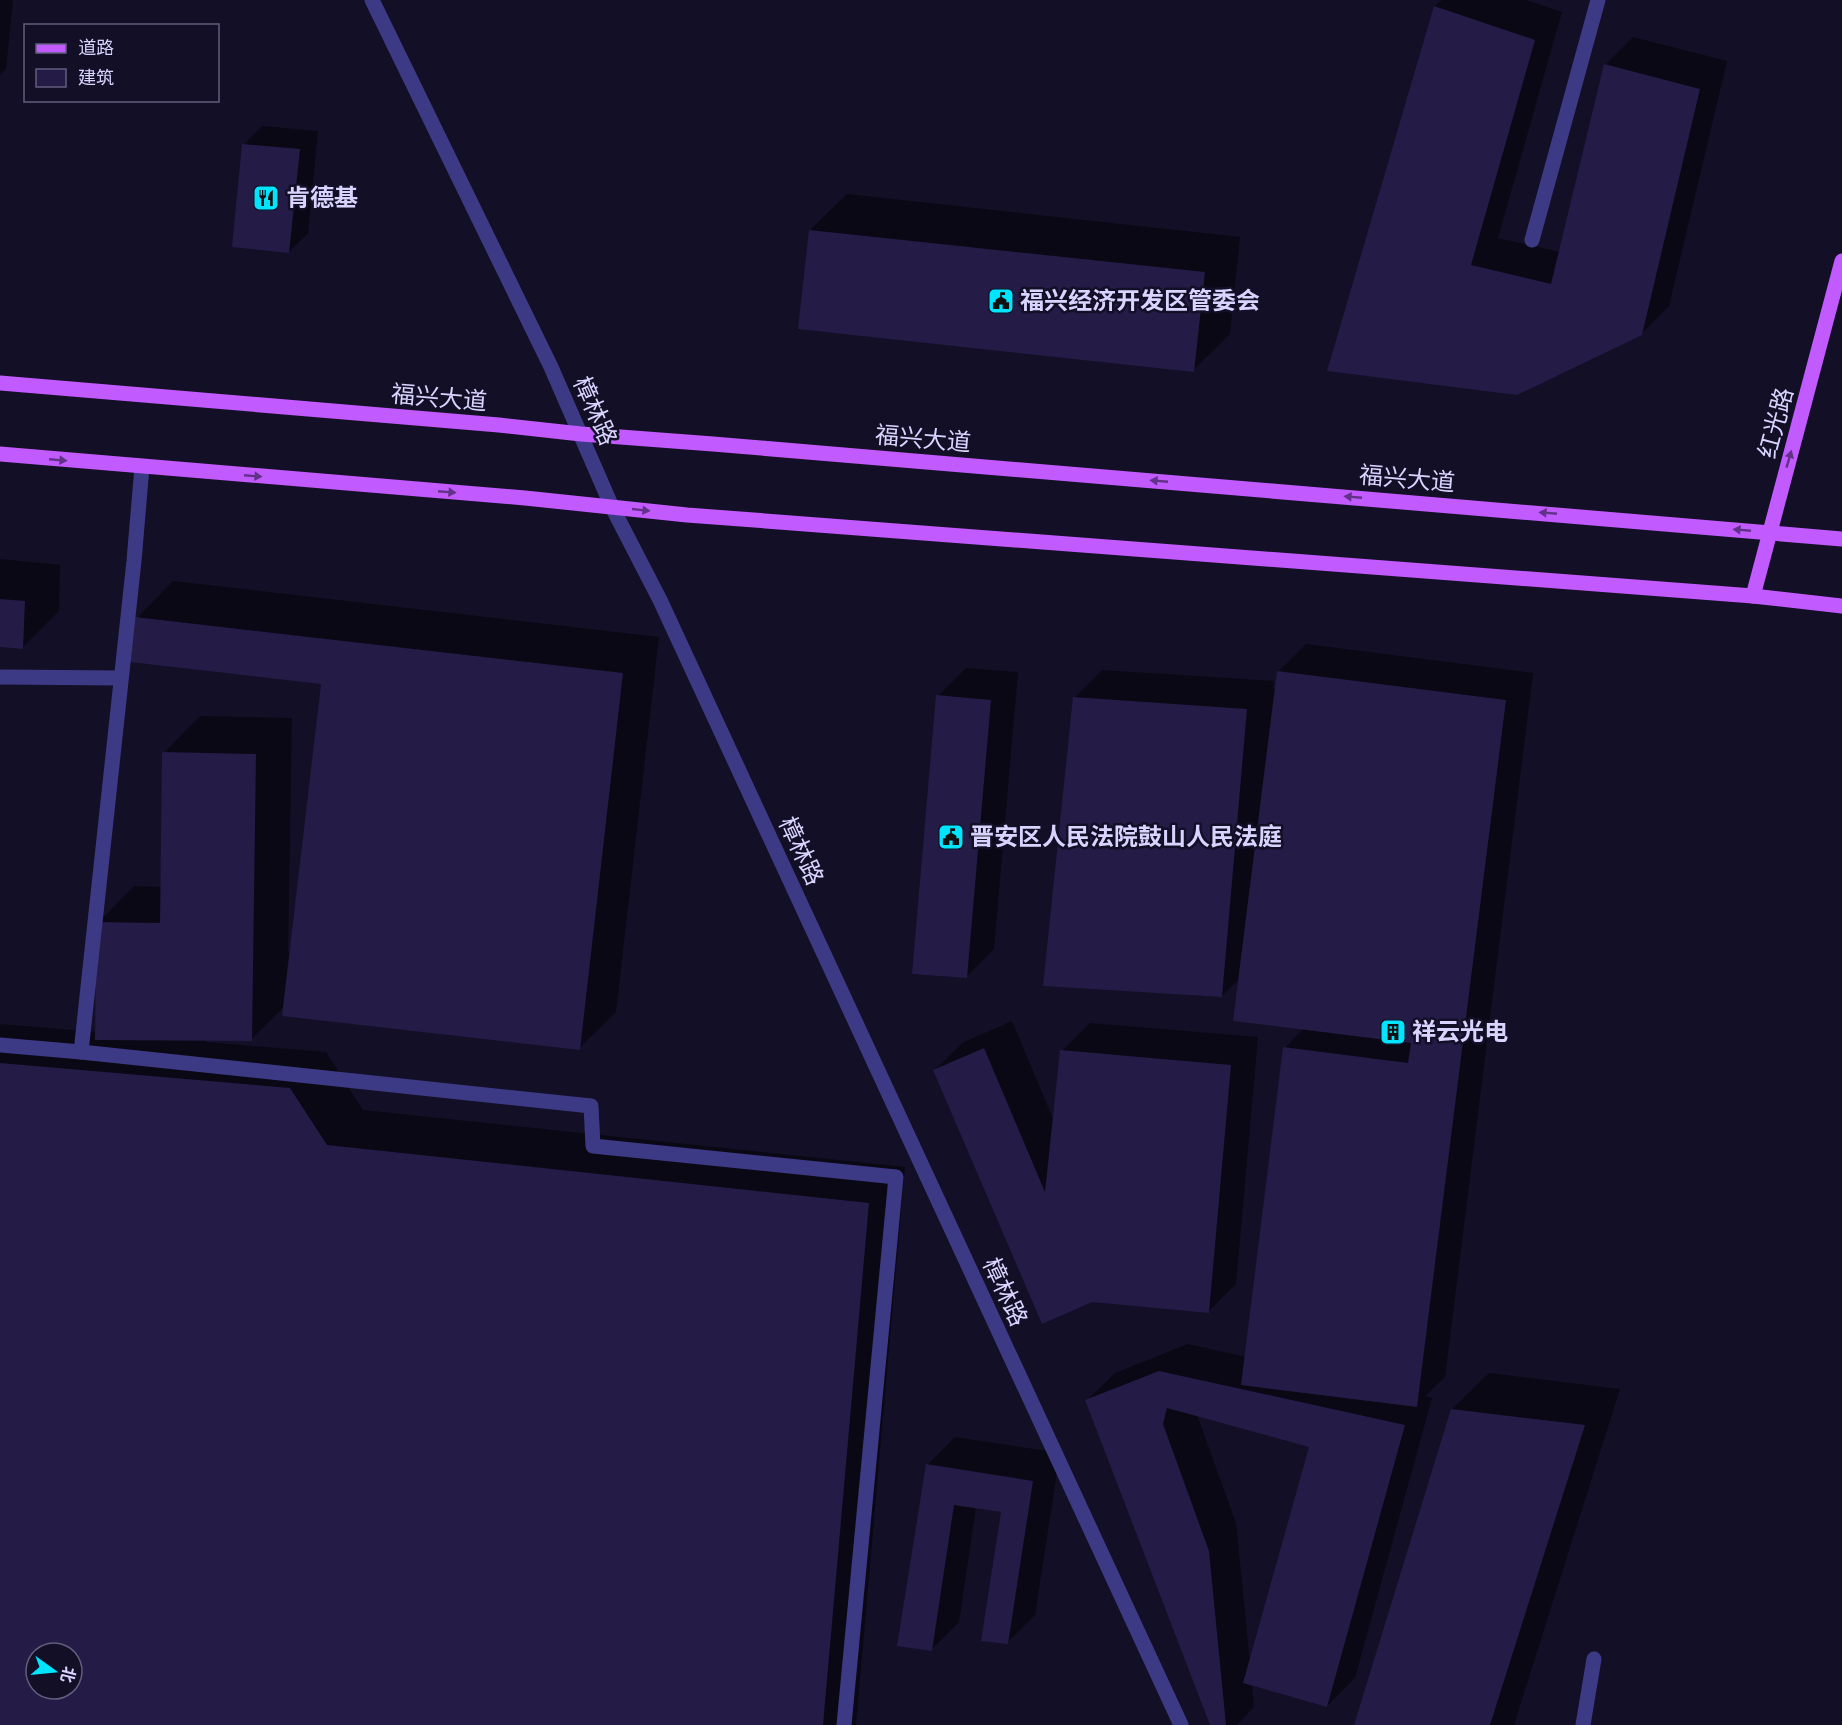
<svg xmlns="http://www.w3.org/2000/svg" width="1842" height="1725" font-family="'Alegreya Sans','Noto Sans SC',sans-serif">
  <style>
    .shadow { fill: #0007; fill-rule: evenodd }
    .building { fill: #241b47; fill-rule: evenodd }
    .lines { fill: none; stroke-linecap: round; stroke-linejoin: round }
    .minor { stroke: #3d3a85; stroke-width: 15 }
    .major { stroke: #c25bff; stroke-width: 15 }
    .oneway { fill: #623188 }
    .labels { text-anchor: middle; stroke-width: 5; stroke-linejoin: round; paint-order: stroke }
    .poi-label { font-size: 24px; font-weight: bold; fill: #d9d4ff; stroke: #130f26; text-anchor: start }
    .street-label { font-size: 24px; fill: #d9d4ff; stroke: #130f26 }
  </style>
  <rect width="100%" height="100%" fill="#130f26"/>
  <g class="shadow">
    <path d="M0 0H13L6 69 0 75Z"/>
    <path d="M1442 0H1526L1562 12 1498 238 1560 252 1605 65 1633 37 1727 61 1669 306 1641 334 1329 369 1435 6Z"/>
    <path d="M262 126 318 131 308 233 289 252 244 145Z"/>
    <path d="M847 194 1240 237 1230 334 1193 370 810 230Z"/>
    <path d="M0 559 60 565 59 611 23 647 0 645Z"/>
    <path d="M173 581 659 637 616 1012 579 1048 284 1007 251 1040 206 1039V1042L326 1052 363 1110 905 1167 856 1725H0V1024L96 1032 98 923 134 886 162 887 164 753 200 716 292 718 288 952H291L322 682 137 618ZM36 1653H72V1689H36Z"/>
    <path d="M1306 644 1533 673 1445 1377 1425 1396 1432 1398 1355 1678 1327 1706 1252 1685 1254 1707 1237 1725H1212L1087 1400 1115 1373 1188 1344 1246 1357 1285 1048 1304 1028 1240 978 1222 996 1074 698 1102 670 1274 681 1273 688 1276 689 1278 672ZM1197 1415 1311 1446 1250 1663 1236 1523Z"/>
    <path d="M966 668 1018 672 994 949 966 977 938 696Z"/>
    <path d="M1012 1021 1054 1121 1062 1051 1090 1023 1258 1037 1236 1284 1208 1312 1092 1300 935 1070 962 1043Z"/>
    <path d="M1489 1373 1620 1389 1514 1725H1355L1452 1409Z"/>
    <path d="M955 1437 1060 1453 1035 1615 1007 1643 1002 1511 976 1507 959 1622 931 1650 927 1465Z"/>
  </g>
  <g class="building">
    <path d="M1434 6 1535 40 1471 265 1551 284 1604 64 1700 89 1642 335 1517 395 1327 371Z"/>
    <path d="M242 144 300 149 289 253 232 247Z"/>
    <path d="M809 230 1205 272 1194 372 798 329Z"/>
    <path d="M0 599 25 601 23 649 0 647Z"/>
    <path d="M135 617 623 673 580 1050 282 1016 321 684 130 662Z"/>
    <path d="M1277 671 1506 700 1417 1407 1241 1385 1283 1047 1408 1063 1411 1043 1233 1021Z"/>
    <path d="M936 695 991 700 967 978 912 974Z"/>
    <path d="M1073 697 1247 709 1222 997 1043 986Z"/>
    <path d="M162 752 256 754 252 1041 95 1040 96 922 160 923Z"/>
    <path d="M984 1048 1045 1192 1060 1050 1231 1065 1209 1313 1092 1302 1042 1324 933 1070Z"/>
    <path d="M0 1063 290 1088 327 1145 869 1203 823 1725H0ZM36 1653H72V1689H36Z"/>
    <path d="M1159 1371 1405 1425 1327 1707 1243 1683 1309 1447 1167 1408 1163 1424 1209 1551 1226 1725H1210L1085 1400Z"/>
    <path d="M1451 1409 1585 1425 1490 1725H1354Z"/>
    <path d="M926 1464 1033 1481 1008 1644 981 1641 1001 1512 954 1505 932 1651 897 1646Z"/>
  </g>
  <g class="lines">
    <g class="minor">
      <path d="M372 0 551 367 612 507 660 600 1181 1725"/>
      <path d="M1532 240 1598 0"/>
      <path d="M142 467 134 561 81 1052 591 1106 593 1146 896 1177 844 1725"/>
      <path d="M0 677 121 678"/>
      <path d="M0 1045 81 1052"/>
      <path d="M1583 1725 1594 1659"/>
    </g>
    <g class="major">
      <path d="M0 383 499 425 581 434 713 444 1842 539"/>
      <path d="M0 454 525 498 687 515 1753 596 1842 606"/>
      <path d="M1753 596 1842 261"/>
    </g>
  </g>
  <defs><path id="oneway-solid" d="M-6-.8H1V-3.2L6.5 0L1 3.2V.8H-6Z" transform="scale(1.5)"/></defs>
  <g class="oneway">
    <use href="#oneway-solid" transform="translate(1789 459) rotate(-74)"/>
    <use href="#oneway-solid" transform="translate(58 460) rotate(5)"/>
    <use href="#oneway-solid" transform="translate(253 476) rotate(5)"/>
    <use href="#oneway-solid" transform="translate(1159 481) rotate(-175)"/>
    <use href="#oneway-solid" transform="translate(447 492) rotate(5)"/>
    <use href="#oneway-solid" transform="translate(1353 497) rotate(-175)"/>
    <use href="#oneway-solid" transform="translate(641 510) rotate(6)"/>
    <use href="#oneway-solid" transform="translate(1548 513) rotate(-175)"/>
    <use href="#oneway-solid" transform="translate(1742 530) rotate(-175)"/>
  </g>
  <defs>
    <g id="restaurant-square" transform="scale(1.35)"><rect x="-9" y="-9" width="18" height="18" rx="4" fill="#00e5ff" stroke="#130f26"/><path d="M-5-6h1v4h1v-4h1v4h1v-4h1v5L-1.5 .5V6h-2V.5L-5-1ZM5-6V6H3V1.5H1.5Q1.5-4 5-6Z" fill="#111"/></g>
    <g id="civic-square" transform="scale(1.35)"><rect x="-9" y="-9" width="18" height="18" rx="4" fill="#00e5ff" stroke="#130f26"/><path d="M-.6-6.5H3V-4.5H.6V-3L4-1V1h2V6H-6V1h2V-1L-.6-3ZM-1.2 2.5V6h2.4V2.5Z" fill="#111"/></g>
    <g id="building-square" transform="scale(1.35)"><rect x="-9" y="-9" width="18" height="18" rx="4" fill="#00e5ff" stroke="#130f26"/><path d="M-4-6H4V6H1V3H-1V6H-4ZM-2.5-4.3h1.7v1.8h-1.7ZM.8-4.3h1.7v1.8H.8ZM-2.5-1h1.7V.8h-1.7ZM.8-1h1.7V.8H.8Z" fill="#111"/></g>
  </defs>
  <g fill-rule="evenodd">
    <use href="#restaurant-square" x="266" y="198"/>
    <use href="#civic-square" x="1001" y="301"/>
    <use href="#civic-square" x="951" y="837"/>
    <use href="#building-square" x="1393" y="1032"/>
  </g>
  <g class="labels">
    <g class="poi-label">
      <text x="286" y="206">肯德基</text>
      <text x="1020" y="309">福兴经济开发区管委会</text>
      <text x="970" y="845">晋安区人民法院鼓山人民法庭</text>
      <text x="1412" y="1040">祥云光电</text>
    </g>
    <g class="street-label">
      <text transform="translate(439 398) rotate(5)" y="8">福兴大道</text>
      <text transform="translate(595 411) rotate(66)" y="8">樟林路</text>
      <text transform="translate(1776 423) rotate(-75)" y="8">红光路</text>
      <text transform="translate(923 439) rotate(5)" y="8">福兴大道</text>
      <text transform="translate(1407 479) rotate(5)" y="8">福兴大道</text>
      <text transform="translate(801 851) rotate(65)" y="8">樟林路</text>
      <text transform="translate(1005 1292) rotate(65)" y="8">樟林路</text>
    </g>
  </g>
  <rect x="24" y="24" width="195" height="78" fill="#130f26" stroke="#625e7d" stroke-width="1.5"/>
  <rect x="36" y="44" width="30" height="9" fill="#c25bff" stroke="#625e7d" stroke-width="1.5"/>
  <text x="78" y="54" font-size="18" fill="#d9d4ff">道路</text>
  <rect x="36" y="69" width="30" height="18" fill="#241b47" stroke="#625e7d" stroke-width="1.5"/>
  <text x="78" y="84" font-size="18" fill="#d9d4ff">建筑</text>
  <g transform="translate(54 1671) rotate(105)"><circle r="28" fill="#130f26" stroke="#625e7d" stroke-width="1.5"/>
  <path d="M0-4.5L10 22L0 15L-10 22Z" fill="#00e5ff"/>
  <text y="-9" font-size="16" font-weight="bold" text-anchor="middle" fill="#d9d4ff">北</text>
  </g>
</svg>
